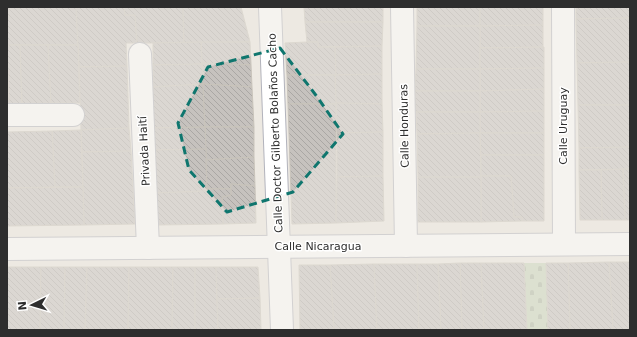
<svg xmlns="http://www.w3.org/2000/svg" width="637" height="337" font-family="'DejaVu Sans',sans-serif">
  <style>
    .cemetery { fill: url(#cemetery-stones) }
    .building { fill: url(#building-back-hatch); stroke: #c9c4bb }
    .lines { fill: none; stroke-linecap: round; stroke-linejoin: round }
    .minor-casing { stroke: #b2b3bc; stroke-width: 24 }
    .minor { stroke: #fff; stroke-width: 22 }
    .marked { fill: none; stroke: #0f766e; stroke-width: 3; stroke-dasharray: 8 5; stroke-linejoin: round }
    .labels { text-anchor: middle; stroke-width: 3; stroke-linejoin: round; paint-order: stroke }
    .street-label { font-size: 11px; fill: #2e2e2e; stroke: #fff }
  </style>
  <defs>
    <pattern id="cemetery-stones" width="16" height="16" patternUnits="userSpaceOnUse"><rect width="16" height="16" fill="#c7d5bb"/><path d="M2 7V4a2 2 0 0 1 4 0v3zM10 15v-3a2 2 0 0 1 4 0v3z" fill="#abb7a1"/></pattern>
    <pattern id="building-back-hatch" width="6" height="6" patternUnits="userSpaceOnUse"><rect width="6" height="6" fill="#c6c2be"/><path d="M-1 5l2 2M0 0l6 6M5-1l2 2" fill="none" stroke="#aaa7a4"/></pattern>
  </defs>
  <rect width="100%" height="100%" fill="#ede9e2"/>
  <path class="cemetery" d="M524 263H546L548 330H527Z"/>
  <g class="building">
    <path d="M7 7H76L78 45H7Z"/>
    <path d="M76 7H124L125 15H135L137 43H126L127 66 79 67Z"/>
    <path d="M124 7H183L184 43H137L135 15H125Z"/>
    <path d="M183 7H241L250 42 184 43Z"/>
    <path d="M304 7H383V22H305Z"/>
    <rect x="417" y="7" width="63" height="19"/>
    <path d="M480 7H543V25L480 26Z"/>
    <path d="M576 7H630V18L576 19Z"/>
    <path d="M630 18V62L577 63 576 19Z"/>
    <path d="M305 22H383L382 46 318 47V42H307Z"/>
    <path d="M543 25V47L480 48V26Z"/>
    <path d="M417 26H480V69H416Z"/>
    <path d="M201 42H250L251 65 202 63Z"/>
    <path d="M201 42 202 64 153 65V43Z"/>
    <path d="M307 42H318V47H335L336 75H287L285 43Z"/>
    <path d="M7 45H20L22 104H9Z"/>
    <path d="M20 45H48L51 103 22 104Z"/>
    <path d="M48 45H78L80 103H51Z"/>
    <path d="M382 46V74L336 75 335 47Z"/>
    <path d="M544 47V68L480 69V48Z"/>
    <path d="M630 62V105H578L577 63Z"/>
    <path d="M202 63 251 65 252 87 203 84Z"/>
    <path d="M7 64 9 104H7Z"/>
    <path d="M202 64 203 84 153 87V65Z"/>
    <path d="M127 66 129 128 81 130 79 67Z"/>
    <path d="M544 68V89L480 91V69Z"/>
    <path d="M416 69H480V91H415Z"/>
    <path d="M382 74V104L336 103 335 75Z"/>
    <path d="M287 75H335L336 104H288Z"/>
    <path d="M203 84 205 127 154 128 153 87Z"/>
    <path d="M203 84 252 87 254 127H205Z"/>
    <path d="M544 89V111L480 112V91Z"/>
    <path d="M415 91H480V112H416Z"/>
    <path d="M336 103 382 104 383 132 337 133Z"/>
    <path d="M288 104H336V223L292 224Z"/>
    <path d="M578 105H630V147L579 148Z"/>
    <path d="M544 111V133H480V112Z"/>
    <path d="M416 112H480V133L417 134Z"/>
    <path d="M205 127H254V157L206 160Z"/>
    <path d="M205 127 206 149 154 150V128Z"/>
    <path d="M129 128 131 151 82 152 81 130Z"/>
    <path d="M81 130 83 187H55L52 131Z"/>
    <path d="M52 131 55 187 7 188V132Z"/>
    <path d="M383 132V176L337 177V133Z"/>
    <path d="M480 133 481 177H418L417 134Z"/>
    <path d="M480 133H544V155H481Z"/>
    <path d="M630 147V169L579 170V148Z"/>
    <path d="M206 149 207 191 156 193 154 150Z"/>
    <path d="M131 151 135 224 84 225 82 152Z"/>
    <path d="M481 155H544V221H522V217H514L511 176H481Z"/>
    <path d="M254 157 255 186 231 184V189H207L206 160Z"/>
    <path d="M623 169H630V220H625Z"/>
    <path d="M623 169 625 220H602L601 170Z"/>
    <path d="M579 170H601L602 220H580Z"/>
    <path d="M383 176 384 221 336 223 337 177Z"/>
    <path d="M481 176H511L514 217H522V221L481 222Z"/>
    <rect x="418" y="177" width="63" height="45"/>
    <path d="M231 184 255 186 256 223 223 224 222 197 231 195Z"/>
    <path d="M83 187 84 225 7 226V188Z"/>
    <path d="M207 189H231V195L222 197 223 224 158 225 156 193 207 191Z"/>
    <path d="M609 262H630V330H613Z"/>
    <path d="M609 262 613 330H570L568 263Z"/>
    <path d="M460 263H481L484 330H462Z"/>
    <path d="M460 263 462 330H441L438 264Z"/>
    <path d="M481 263H524L527 330H484Z"/>
    <path d="M546 263H568L570 330H548Z"/>
    <path d="M374 264 377 330H334L330 265Z"/>
    <path d="M374 264H417L419 330H377Z"/>
    <path d="M417 264H438L441 330H419Z"/>
    <path d="M299 265H330L334 330H300Z"/>
    <path d="M7 267H41L40 330H7Z"/>
    <path d="M41 267H65L64 330H40Z"/>
    <path d="M65 267H87L85 330H64Z"/>
    <path d="M87 267H129L128 330H85Z"/>
    <path d="M129 267H173L172 330H128Z"/>
    <path d="M173 267H195V330H172Z"/>
    <path d="M195 267H216L218 330H195Z"/>
    <path d="M216 267H258L260 298 217 299Z"/>
    <path d="M260 298 261 330H218L217 299Z"/>
  </g>
  <g class="lines">
    <g class="minor-casing">
      <g id="minor">
        <path d="M270 7 282 330"/>
        <path d="M402 7 406 246"/>
        <path d="M563 7 564 244"/>
        <path d="M140 54 148 248"/>
        <path d="M7 115H73"/>
        <path d="M7 249 630 244"/>
      </g>
    </g>
    <use href="#minor" class="minor"/>
  </g>
  <path d="M0 0H637V337H0ZM280 48 318 98 343 134 293 192 227 212 189 170 178 123 208 67Z" fill="#ede9e2" fill-opacity=".55" fill-rule="evenodd"/>
  <path class="marked" d="M280 48 318 98 343 134 293 192 227 212 189 170 178 123 208 67Z"/>
  <g class="labels">
    <g class="street-label">
      <text transform="translate(404 126) rotate(-91)" y="4">Calle Honduras</text>
      <text transform="translate(563 126) rotate(-90)" y="4">Calle Uruguay</text>
      <text transform="translate(275 133) rotate(-92)" y="4">Calle Doctor Gilberto Bolaños Cacho</text>
      <text transform="translate(144 151) rotate(-93)" y="4">Privada Haití</text>
      <text x="318" y="250">Calle Nicaragua</text>
    </g>
  </g>
  <rect width="637" height="337" fill="none" stroke="#2e2e2e" stroke-width="16"/>
  <g transform="translate(32 305) rotate(265)" stroke="#ffffff" stroke-width="3" paint-order="stroke">
  <path d="M0-3L7 15L0 10L-7 15Z" fill="#2e2e2e"/>
  <text y="-6" font-size="11" font-weight="bold" text-anchor="middle" fill="#2e2e2e">N</text>
  </g>
</svg>
